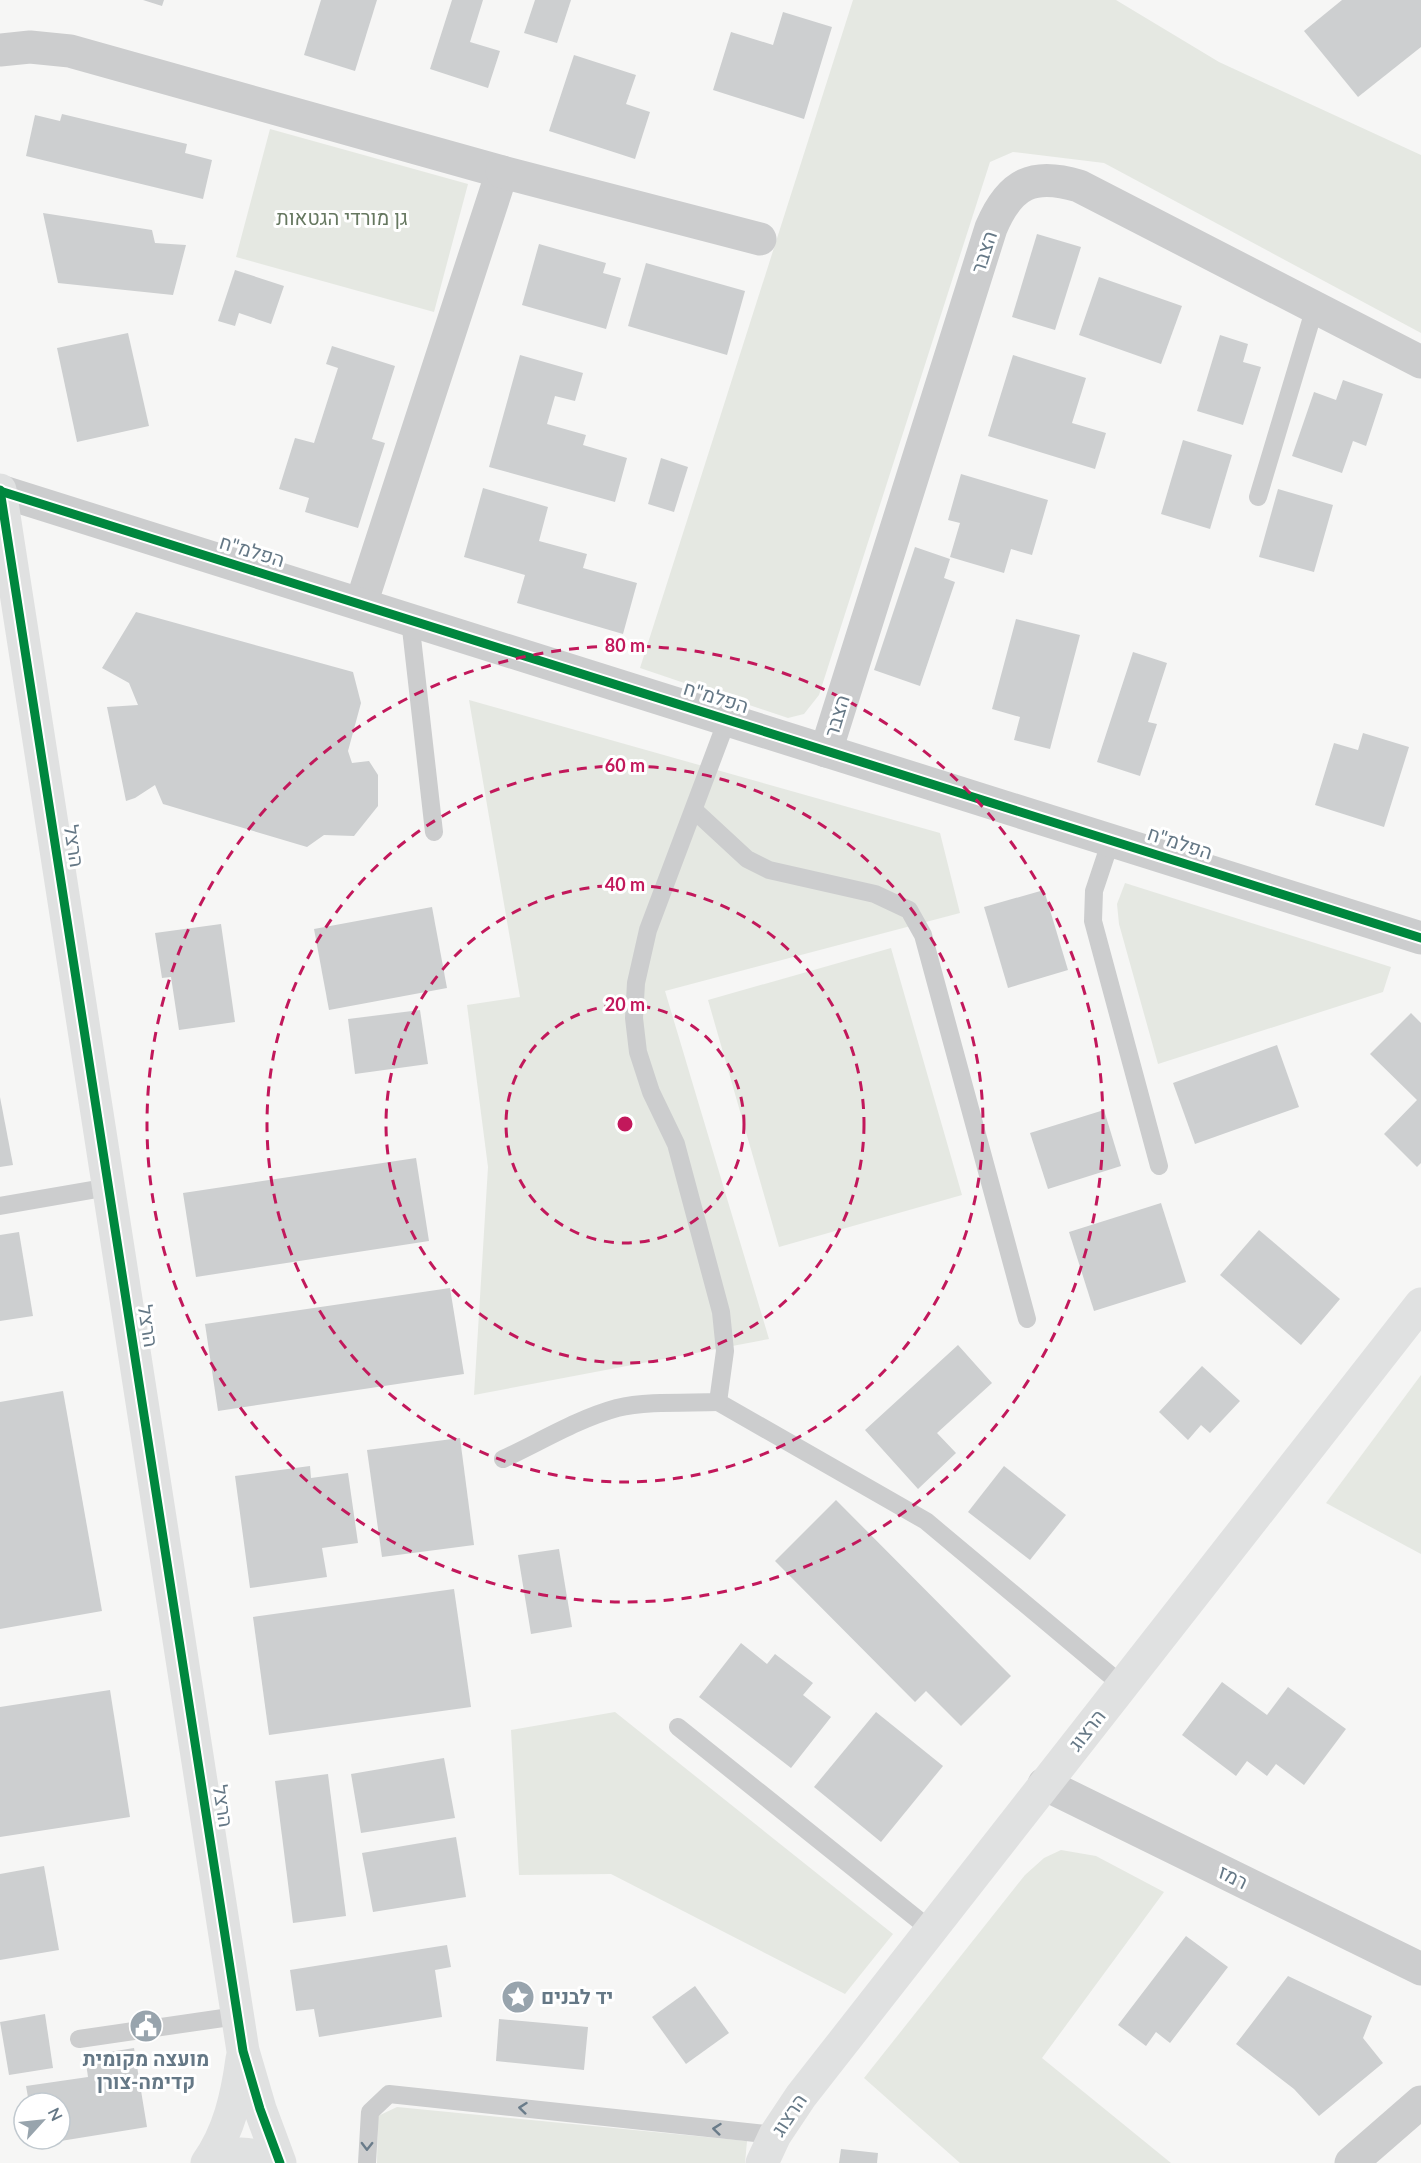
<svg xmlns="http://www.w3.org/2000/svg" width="1421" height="2163" font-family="Lato,Heebo,sans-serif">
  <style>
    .green { fill: #e5e8e2 }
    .building { fill: #cdcfd0 }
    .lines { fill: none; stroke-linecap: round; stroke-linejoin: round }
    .lane { stroke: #cccdce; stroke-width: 18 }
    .street { stroke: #cccdce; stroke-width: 33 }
    .secondary { stroke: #e0e1e1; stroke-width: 33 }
    .cycleway-casing { stroke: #fff; stroke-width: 13 }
    .cycleway { stroke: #00873e; stroke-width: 9 }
    .oneway { stroke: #6a7c8a }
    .ring { fill: none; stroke: #c2185b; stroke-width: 3; stroke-dasharray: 10 8 }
    .labels { text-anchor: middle; stroke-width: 6; stroke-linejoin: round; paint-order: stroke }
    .park-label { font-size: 20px; fill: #667860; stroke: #fff }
    .street-label { font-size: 20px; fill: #657886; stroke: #fff }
    .poi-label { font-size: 20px; font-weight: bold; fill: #657886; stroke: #fff; text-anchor: start }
    .centre { fill: #c2185b; stroke: #fff; stroke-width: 3 }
    .ring-label { font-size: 18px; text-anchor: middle; font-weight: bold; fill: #c2185b; stroke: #fff; stroke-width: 6; stroke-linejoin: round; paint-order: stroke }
  </style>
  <rect width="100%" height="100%" fill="#f6f6f5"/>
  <g class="green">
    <path d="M853 0H1116L1219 62 1421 155V333L1104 163 1013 152 990 162 819 695 804 714 788 718 640 668Z"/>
    <path d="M270 129 468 184 434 312 236 257Z"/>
    <path d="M469 700 940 833 960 913 665 991 769 1339 474 1395 488 1167 467 1005 520 997Z"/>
    <path d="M1125 883 1391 967 1383 992 1158 1064 1119 924 1117 904Z"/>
    <path d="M891 948 962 1195 779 1247 708 1000Z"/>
    <path d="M1421 1375V1554L1326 1503Z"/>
    <path d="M615 1712 893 1934 845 1994 611 1874 519 1875 511 1730Z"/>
    <path d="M1061 1850 1096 1856 1164 1892 1042 2058 1171 2163H960L864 2078 1025 1875 1044 1858Z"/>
    <path d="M397 2107 747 2141 745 2163H377L378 2116Z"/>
  </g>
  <g class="building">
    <path d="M143 0H164L162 6Z"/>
    <path d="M321 0H377L355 71 304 55Z"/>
    <path d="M452 0H483L470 42 500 51 488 88 430 69Z"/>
    <path d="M535 0H571L557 43 524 33Z"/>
    <path d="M1342 0H1421V47L1358 97 1304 31Z"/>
    <path d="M783 12 832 27 804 119 713 90 731 32 773 45Z"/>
    <path d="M574 55 636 75 626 104 650 112 635 159 549 131Z"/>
    <path d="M62 114 187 144 185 153 212 160 203 199 26 156 35 115 60 121Z"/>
    <path d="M43 213 152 230 155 243 186 245 173 295 58 283Z"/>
    <path d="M1037 234 1081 247 1055 330 1012 317Z"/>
    <path d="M539 244 606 263 603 273 621 278 606 329 522 305Z"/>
    <path d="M646 263 745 291 727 355 628 326Z"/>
    <path d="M235 270 284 286 271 324 239 313 235 326 218 321Z"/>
    <path d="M1099 277 1182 306 1161 364 1079 335Z"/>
    <path d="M128 333 149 426 77 442 57 348Z"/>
    <path d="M1220 335 1248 344 1243 362 1261 367 1243 425 1197 411Z"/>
    <path d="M332 346 395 366 372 439 385 443 358 528 305 512 309 498 279 489 295 438 314 443 338 368 326 364Z"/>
    <path d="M520 355 583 373 575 401 555 396 547 424 586 435 583 445 627 458 615 502 489 467Z"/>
    <path d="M1013 355 1086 378 1072 423 1106 433 1095 469 988 436Z"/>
    <path d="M1343 380 1383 394 1366 446 1353 441 1342 473 1292 456 1314 392 1336 400Z"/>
    <path d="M1183 440 1232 455 1210 529 1161 514Z"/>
    <path d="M661 458 688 467 674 512 648 504Z"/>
    <path d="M961 474 1048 500 1032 555 1011 549 1004 573 950 557 960 523 948 520Z"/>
    <path d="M483 488 548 507 539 541 587 554 583 568 637 583 623 634 517 603 525 575 464 557Z"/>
    <path d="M1278 489 1333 505 1314 572 1259 557Z"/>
    <path d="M915 547 950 559 944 578 955 582 920 686 874 670Z"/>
    <path d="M136 612 353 672 361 703 348 751 352 763 369 761 378 775V806L354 836 324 835 307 847 163 804 155 785 135 798 126 801 107 707 138 705 129 683 102 668Z"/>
    <path d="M1016 619 1080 635 1050 749 1014 740 1020 717 992 709Z"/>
    <path d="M1133 652 1167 663 1148 722 1157 724 1140 776 1097 762Z"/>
    <path d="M1363 733 1409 747 1384 827 1315 805 1334 743 1358 750Z"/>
    <path d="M1044 890 1068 970 1008 988 984 907Z"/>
    <path d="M432 907 447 988 329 1010 314 929Z"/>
    <path d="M221 924 235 1022 179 1030 171 977 162 978 155 933Z"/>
    <path d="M420 1010 428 1064 355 1074 348 1019Z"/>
    <path d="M1411 1013 1421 1023V1163L1417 1167 1384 1134 1417 1100 1370 1054Z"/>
    <path d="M1277 1045 1299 1107 1195 1144 1173 1083Z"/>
    <path d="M0 1097 13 1165 0 1167Z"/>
    <path d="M1104 1110 1121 1166 1048 1189 1030 1133Z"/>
    <path d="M416 1158 429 1241 196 1277 183 1193Z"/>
    <path d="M1161 1203 1186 1282 1094 1311 1069 1232Z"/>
    <path d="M1259 1230 1340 1299 1301 1345 1220 1275Z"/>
    <path d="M19 1232 33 1316 0 1321V1235Z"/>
    <path d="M450 1288 464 1374 218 1411 205 1324Z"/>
    <path d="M958 1345 992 1383 937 1433 956 1453 918 1489 865 1430Z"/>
    <path d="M1202 1366 1240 1401 1210 1433 1201 1425 1188 1440 1159 1412Z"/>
    <path d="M63 1391 102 1611 0 1629V1402Z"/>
    <path d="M460 1438 474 1545 382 1557 367 1450Z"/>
    <path d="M310 1466 311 1478 348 1473 358 1543 322 1548 327 1577 250 1588 235 1476Z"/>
    <path d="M1004 1466 1066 1515 1030 1560 968 1512Z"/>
    <path d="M836 1500 1011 1676 961 1726 926 1691 915 1702 775 1561Z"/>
    <path d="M559 1549 572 1627 531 1634 518 1555Z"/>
    <path d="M454 1589 471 1707 269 1735 253 1617Z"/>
    <path d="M741 1643 767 1664 775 1654 813 1683 803 1695 831 1717 791 1768 699 1697Z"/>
    <path d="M1222 1682 1267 1715 1288 1687 1346 1729 1304 1785 1276 1764 1267 1776 1247 1761 1236 1776 1182 1735Z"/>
    <path d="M110 1690 130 1817 0 1837V1707Z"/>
    <path d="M876 1712 943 1766 881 1842 814 1787Z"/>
    <path d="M444 1758 455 1818 361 1833 351 1774Z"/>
    <path d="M328 1774 346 1916 293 1923 275 1781Z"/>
    <path d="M456 1837 466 1897 373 1912 362 1853Z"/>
    <path d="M44 1866 59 1950 0 1960V1874Z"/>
    <path d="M1186 1936 1228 1967 1170 2043 1156 2032 1146 2046 1118 2025Z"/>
    <path d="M447 1945 451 1967 435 1970 442 2017 319 2037 314 2009 296 2011 290 1970Z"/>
    <path d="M1288 1976 1372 2016 1363 2038 1383 2063 1319 2116 1294 2089 1236 2044Z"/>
    <path d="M695 1986 729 2033 686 2064 652 2017Z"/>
    <path d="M45 2014 53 2068 9 2075 0 2022Z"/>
    <path d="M499 2019 588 2027 584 2070 496 2061Z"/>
    <path d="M134 2048 147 2127 36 2145 35 2139H60V2103H29L26 2086 88 2077 85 2056Z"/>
    <path d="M841 2149 878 2153 877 2163H839Z"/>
  </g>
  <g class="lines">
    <g class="lane">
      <path d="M1258 497 1315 307"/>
      <path d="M410 620 434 832"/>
      <path d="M694 810 747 859 769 870 875 894 909 910 923 935 1027 1319"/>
      <path d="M1111 840 1094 891 1093 921 1159 1166"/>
      <path d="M0 1206 109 1187"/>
      <path d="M718 1402 926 1521 1122 1685"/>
      <path d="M503 1459C540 1442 577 1419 617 1408 646 1401 687 1403 718 1402L725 1351 721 1312 676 1144 651 1092 638 1052 634 1018 636 983 648 930 727 720"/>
      <path d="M678 1727 931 1930"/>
      <path d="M79 2039 237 2016"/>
      <path d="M367 2163 370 2112 389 2094 775 2135"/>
    </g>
    <g class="street">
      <path d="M0 50 30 47 70 51 502 172 361 604"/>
      <path d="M502 172 760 239"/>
      <path d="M0 491 1421 938"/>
      <path d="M826 751 991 228C1010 183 1033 172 1079 186L1421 362"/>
      <path d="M1044 1784 1421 1969"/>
      <path d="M1351 2163 1421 2102"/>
    </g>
    <g class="secondary">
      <path d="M0 490 243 2051 260 2109 280 2163"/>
      <path d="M207 2163C229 2132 237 2096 242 2059"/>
      <path d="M209 2163C230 2151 252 2151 273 2163"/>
      <path d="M762 2163 775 2135 801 2096 1421 1304"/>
    </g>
    <g class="cycleway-casing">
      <g id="cycleway">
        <path d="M0 490 243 2051 260 2109 280 2163"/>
        <path d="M0 491 1421 938"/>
      </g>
    </g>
    <use href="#cycleway" class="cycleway"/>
  </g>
  <defs><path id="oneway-chevron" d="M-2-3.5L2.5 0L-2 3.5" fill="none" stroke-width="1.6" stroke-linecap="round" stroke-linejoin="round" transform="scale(1.5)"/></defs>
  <g class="oneway">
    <use href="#oneway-chevron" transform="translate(523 2108) rotate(-174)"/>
    <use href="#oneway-chevron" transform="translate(717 2129) rotate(-174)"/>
    <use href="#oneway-chevron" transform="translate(367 2146) rotate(91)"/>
  </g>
  <g class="ring">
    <circle cx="625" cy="1124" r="119"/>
    <circle cx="625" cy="1124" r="239"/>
    <circle cx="625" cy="1124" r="358"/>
    <circle cx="625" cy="1124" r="478"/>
  </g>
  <defs>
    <g id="sight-disc" transform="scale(1.725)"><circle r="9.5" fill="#98a4ad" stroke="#fff"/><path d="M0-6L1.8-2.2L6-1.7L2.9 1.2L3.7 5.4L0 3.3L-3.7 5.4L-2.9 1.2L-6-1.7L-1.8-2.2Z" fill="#fff"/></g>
    <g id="civic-disc" transform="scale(1.725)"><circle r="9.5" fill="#98a4ad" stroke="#fff"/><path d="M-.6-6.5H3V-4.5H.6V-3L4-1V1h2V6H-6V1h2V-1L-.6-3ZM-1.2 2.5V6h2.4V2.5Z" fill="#fff"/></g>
  </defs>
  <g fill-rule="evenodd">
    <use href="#sight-disc" x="518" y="1997"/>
    <use href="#civic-disc" x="146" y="2026"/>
  </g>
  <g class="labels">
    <g class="park-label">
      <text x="342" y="225">גן מורדי הגטאות</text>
    </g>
    <g class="street-label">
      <text transform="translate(984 252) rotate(-72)" y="7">הצבר</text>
      <text transform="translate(252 551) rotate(17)" y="7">הפלמ"ח</text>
      <text transform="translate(716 697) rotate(17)" y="7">הפלמ"ח</text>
      <text transform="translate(837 716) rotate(-73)" y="7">הצבר</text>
      <text transform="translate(1180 843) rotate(18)" y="7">הפלמ"ח</text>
      <text transform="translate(74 846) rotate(81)" y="7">הרצל</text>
      <text transform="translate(148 1326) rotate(81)" y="7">הרצל</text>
      <text transform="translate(1087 1730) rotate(-52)" y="7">הרצוג</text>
      <text transform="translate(223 1806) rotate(81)" y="7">הרצל</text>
      <text transform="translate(1233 1877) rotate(26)" y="7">רמז</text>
      <text transform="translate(789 2115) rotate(-56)" y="7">הרצוג</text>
    </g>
    <g class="poi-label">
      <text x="541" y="2004">יד לבנים</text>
      <text x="146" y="2066" text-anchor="middle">מועצה מקומית<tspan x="146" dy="23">קדימה-צורן</tspan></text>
    </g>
  </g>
  <circle cx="625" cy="1124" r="9" class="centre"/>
  <g class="ring-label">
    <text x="625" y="652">80 m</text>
    <text x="625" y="772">60 m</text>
    <text x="625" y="891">40 m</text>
    <text x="625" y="1011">20 m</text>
  </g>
  <g transform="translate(42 2121) rotate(63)"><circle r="28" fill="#ffffff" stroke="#c1c9cf" stroke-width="1.5"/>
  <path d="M0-4.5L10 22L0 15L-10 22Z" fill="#98a4ad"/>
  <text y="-9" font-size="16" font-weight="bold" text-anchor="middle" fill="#657886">N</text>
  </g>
</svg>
